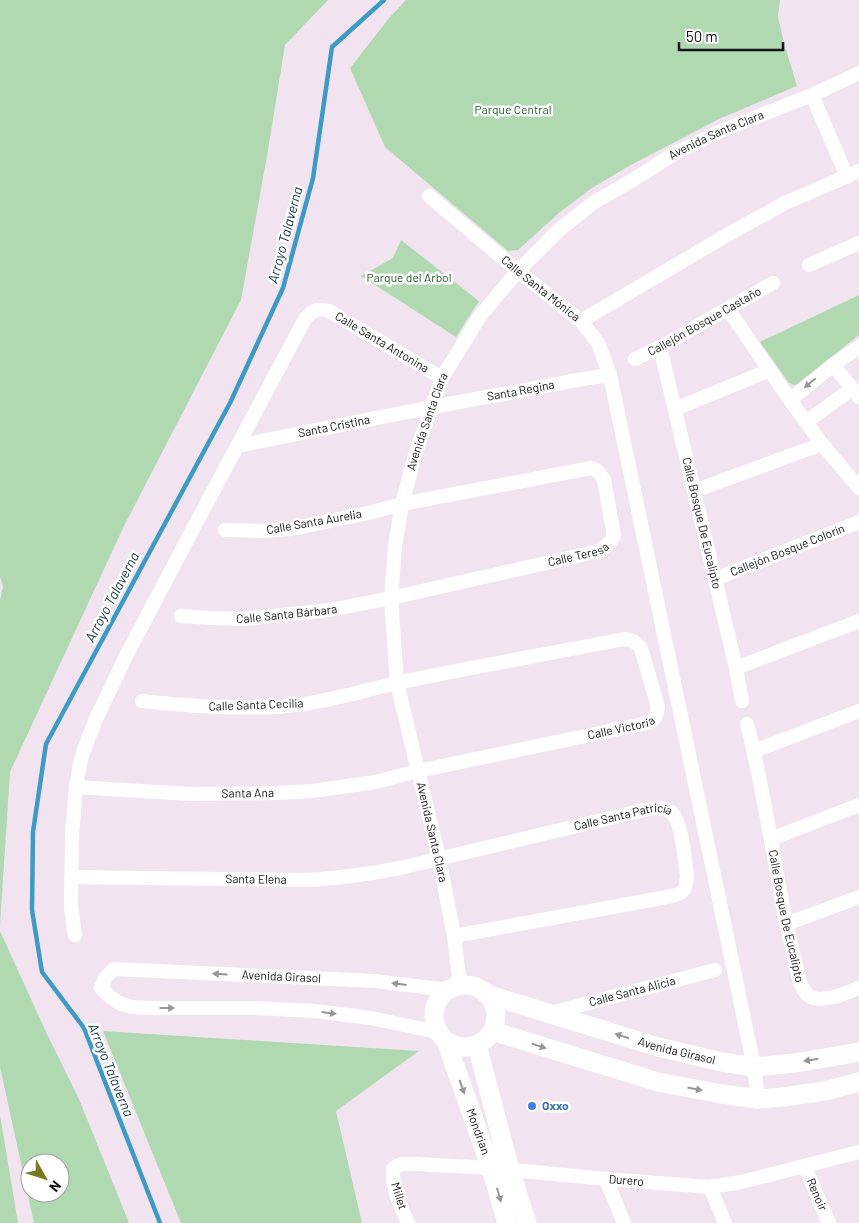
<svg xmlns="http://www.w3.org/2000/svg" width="859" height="1223" font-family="Barlow,sans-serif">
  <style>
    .green { fill: #b0d9b2; fill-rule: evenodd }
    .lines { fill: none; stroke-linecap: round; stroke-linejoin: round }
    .stream { stroke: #3d9ac4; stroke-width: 4.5 }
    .street { stroke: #fff; stroke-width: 14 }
    .secondary { stroke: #fff; stroke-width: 19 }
    .oneway { fill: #979597 }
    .shop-dot { fill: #3f7fe0; stroke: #fff; stroke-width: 2 }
    .labels { text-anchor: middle; stroke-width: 5; stroke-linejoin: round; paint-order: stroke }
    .park-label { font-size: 12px; fill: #1d5e27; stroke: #fff }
    .street-label { font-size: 12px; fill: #181318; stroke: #fff }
    .shop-label { font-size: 12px; font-weight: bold; fill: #366cbe; stroke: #fff; text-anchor: start }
    .water-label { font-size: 14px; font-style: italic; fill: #10394b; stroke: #fff }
  </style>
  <rect width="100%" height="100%" fill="#f1e4f0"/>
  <g class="green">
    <path d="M0 0H328L285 45 267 156 241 300 124 526 10 772 0 925V600L3 587 0 576Z"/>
    <path d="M406 0H780L778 17 784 43 797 86 719 119 629 166 592 188 560 212 518 250 508 251 385 147 350 68 390 17Z"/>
    <path d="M401 240 479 301 456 337 361 276 393 258Z"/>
    <path d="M859 295V335L797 384 793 385 789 383 760 342Z"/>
    <path d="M0 931 46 1032 79 1099 129 1223H34L0 1067ZM30 1163H60V1193H30Z"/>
    <path d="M103 1031 419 1051 336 1111 362 1223H181Z"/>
    <path d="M0 1115 18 1223H0Z"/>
  </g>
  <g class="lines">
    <path class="stream" d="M160 1223 84 1028 42 972 32 910 33 832 46 744 230 403 283 288 313 178 332 47 384 0"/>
    <g class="street">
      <path d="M812 95 847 177"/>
      <path id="s1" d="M429 196 518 271 581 321 598 343 610 375 754 1067 758 1099"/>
      <path d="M809 265 859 243"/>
      <path d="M728 309 790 400 822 444 859 488"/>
      <path d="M581 321 727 235 785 203 859 171"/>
      <path id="s2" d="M660 347 736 668 742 701"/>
      <path id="s3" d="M635 359 660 347 773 283"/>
      <path d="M833 365 859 397"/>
      <path d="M790 400 833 365 859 347"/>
      <path d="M675 409 770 370"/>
      <path d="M806 422 852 389"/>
      <path id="s4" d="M237 446C327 428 418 409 509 393 543 387 576 379 610 375"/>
      <path d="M694 491 822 444"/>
      <path id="s5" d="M715 579 859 522"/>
      <path id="s6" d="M181 616 210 618 243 619 330 610 391 598 599 551C606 547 610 543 614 536L604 480C600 473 598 470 591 468L402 504 368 513 292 529 262 531 225 530"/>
      <path d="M736 668 859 621"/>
      <path id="s7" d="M747 724C757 762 764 801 771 840 778 879 784 918 794 956 797 968 798 986 808 995 819 1005 847 993 859 988"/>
      <path d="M754 751 859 711"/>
      <path id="s8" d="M76 787 190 794 279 793 312 791 376 782 418 771 648 723C655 719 657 715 658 707L641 648C636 642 632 640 624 639 548 654 472 667 397 683 358 692 319 704 278 707 233 709 187 706 142 701"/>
      <path d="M771 839 859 805"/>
      <path id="s9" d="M71 877 304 880C337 879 368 874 400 868L653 808C660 808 667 808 672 813 682 822 685 861 687 875 686 892 683 894 667 897L454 936"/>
      <path d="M786 924 859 897"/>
      <path id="s10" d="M75 935 71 906 72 835 76 787 81 759 88 739 96 719 126 656 194 527 305 319C314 309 317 308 329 311L442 378"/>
      <path id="s11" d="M460 985 454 936 439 858 397 683 391 598 395 546 402 504 415 455 442 378 480 316 518 271 559 230 593 203 636 178 677 152 721 131 812 95 859 73"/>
      <path id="s12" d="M550 1013 715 970"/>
      <path id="s13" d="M437 1032 371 1018 315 1011 254 1008H151L132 1007 119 1003 109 996 101 988 106 977 114 969 375 981 448 990"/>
      <path id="s14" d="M805 1167 829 1223"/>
      <path d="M606 1179 624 1223"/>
      <path d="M710 1187 725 1223"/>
      <path id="s15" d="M408 1223C400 1205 392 1189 393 1169L397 1166 403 1164H417L491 1168 606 1179 710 1187 741 1182 859 1152"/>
    </g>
    <g class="secondary">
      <circle cx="465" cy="1016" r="31"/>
      <path id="s16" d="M486 994 658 1047 722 1062 754 1067 795 1063 859 1052"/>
      <path d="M492 1031 658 1082 722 1094 758 1099 783 1097 825 1091 859 1082"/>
      <path id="s17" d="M446 1041 491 1168 507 1223"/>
      <path d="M477 1045 510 1170 527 1223"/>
    </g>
  </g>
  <defs><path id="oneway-solid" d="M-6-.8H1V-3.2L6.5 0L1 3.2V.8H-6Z" transform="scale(1.25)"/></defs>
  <g class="oneway">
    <use href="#oneway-solid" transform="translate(810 383) rotate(140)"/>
    <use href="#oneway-solid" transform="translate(220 974) rotate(-177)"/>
    <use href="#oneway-solid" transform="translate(399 984) rotate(-173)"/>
    <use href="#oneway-solid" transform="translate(167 1008)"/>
    <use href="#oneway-solid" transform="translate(329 1013) rotate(7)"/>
    <use href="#oneway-solid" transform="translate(622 1036) rotate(-162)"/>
    <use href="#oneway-solid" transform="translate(539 1046) rotate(17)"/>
    <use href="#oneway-solid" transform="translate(811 1060) rotate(171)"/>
    <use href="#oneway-solid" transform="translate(462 1087) rotate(70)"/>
    <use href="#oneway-solid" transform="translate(695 1089) rotate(11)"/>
    <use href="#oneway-solid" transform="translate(499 1195) rotate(74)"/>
  </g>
  <circle class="shop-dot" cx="532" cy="1106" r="5"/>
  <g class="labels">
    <g class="park-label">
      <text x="513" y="114">Parque Central</text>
      <text x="409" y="282">Parque del Arbol</text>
    </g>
    <g class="street-label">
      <text dy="4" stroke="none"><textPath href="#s11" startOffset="995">Avenida Santa Clara</textPath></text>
      <text dy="4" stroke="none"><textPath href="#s1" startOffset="145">Calle Santa Mónica</textPath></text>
      <text dy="4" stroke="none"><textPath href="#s3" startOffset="79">Callejón Bosque Castaño</textPath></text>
      <text dy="4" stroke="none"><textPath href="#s10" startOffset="760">Calle Santa Antonina</textPath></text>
      <text dy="4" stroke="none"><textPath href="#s4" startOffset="289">Santa Regina</textPath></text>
      <text dy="4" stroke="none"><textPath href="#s11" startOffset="575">Avenida Santa Clara</textPath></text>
      <text dy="4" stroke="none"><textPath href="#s4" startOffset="99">Santa Cristina</textPath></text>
      <text transform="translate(314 522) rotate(-10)" y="4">Calle Santa Aurelia</text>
      <text dy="4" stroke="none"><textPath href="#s2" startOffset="181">Calle Bosque De Eucalipto</textPath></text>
      <text dy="4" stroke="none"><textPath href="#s5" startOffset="78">Callejón Bosque Colorín</textPath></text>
      <text dy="4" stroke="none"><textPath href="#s6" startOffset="404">Calle Teresa</textPath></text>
      <text dy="4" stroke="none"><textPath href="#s6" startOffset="106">Calle Santa Bárbara</textPath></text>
      <text transform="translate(256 705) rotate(-2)" y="4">Calle Santa Cecilia</text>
      <text dy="4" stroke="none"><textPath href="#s8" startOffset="552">Calle Victoria</textPath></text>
      <text dy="4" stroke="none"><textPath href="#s8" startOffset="172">Santa Ana</textPath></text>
      <text dy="4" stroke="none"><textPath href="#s9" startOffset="559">Calle Santa Patricia</textPath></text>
      <text transform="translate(432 832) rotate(77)" y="4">Avenida Santa Clara</text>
      <text dy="4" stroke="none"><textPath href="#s9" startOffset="185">Santa Elena</textPath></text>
      <text dy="4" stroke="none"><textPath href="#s7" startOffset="196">Calle Bosque De Eucalipto</textPath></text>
      <text dy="4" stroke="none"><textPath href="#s13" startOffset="535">Avenida Girasol</textPath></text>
      <text dy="4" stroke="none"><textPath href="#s12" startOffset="85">Calle Santa Alicia</textPath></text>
      <text dy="4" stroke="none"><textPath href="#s16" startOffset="199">Avenida Girasol</textPath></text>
      <text dy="4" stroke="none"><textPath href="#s17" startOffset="96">Mondrian</textPath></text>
      <text dy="4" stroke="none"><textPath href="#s15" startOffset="292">Durero</textPath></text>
      <text dy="4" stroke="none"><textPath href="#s14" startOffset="30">Renoir</textPath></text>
      <text transform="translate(399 1196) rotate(73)" y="4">Millet</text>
    </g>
    <g class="shop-label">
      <text x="542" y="1110">Oxxo</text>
    </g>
    <g class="water-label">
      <text transform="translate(285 235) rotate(-75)" y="5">Arroyo Talaverna</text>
      <text transform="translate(112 597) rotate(-62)" y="5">Arroyo Talaverna</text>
      <text transform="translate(111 1070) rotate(68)" y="5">Arroyo Talaverna</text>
    </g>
  </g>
  <g transform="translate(45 1178) rotate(129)"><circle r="24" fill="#ffffff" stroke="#a3a1a3"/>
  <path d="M0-4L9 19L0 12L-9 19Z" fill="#7b7920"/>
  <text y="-8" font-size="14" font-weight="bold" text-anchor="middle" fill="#181318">N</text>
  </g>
  <path d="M679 42v8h104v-8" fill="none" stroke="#181318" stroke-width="2.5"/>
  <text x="686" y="42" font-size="15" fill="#181318" stroke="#ffffff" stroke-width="4" paint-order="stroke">50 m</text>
</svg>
